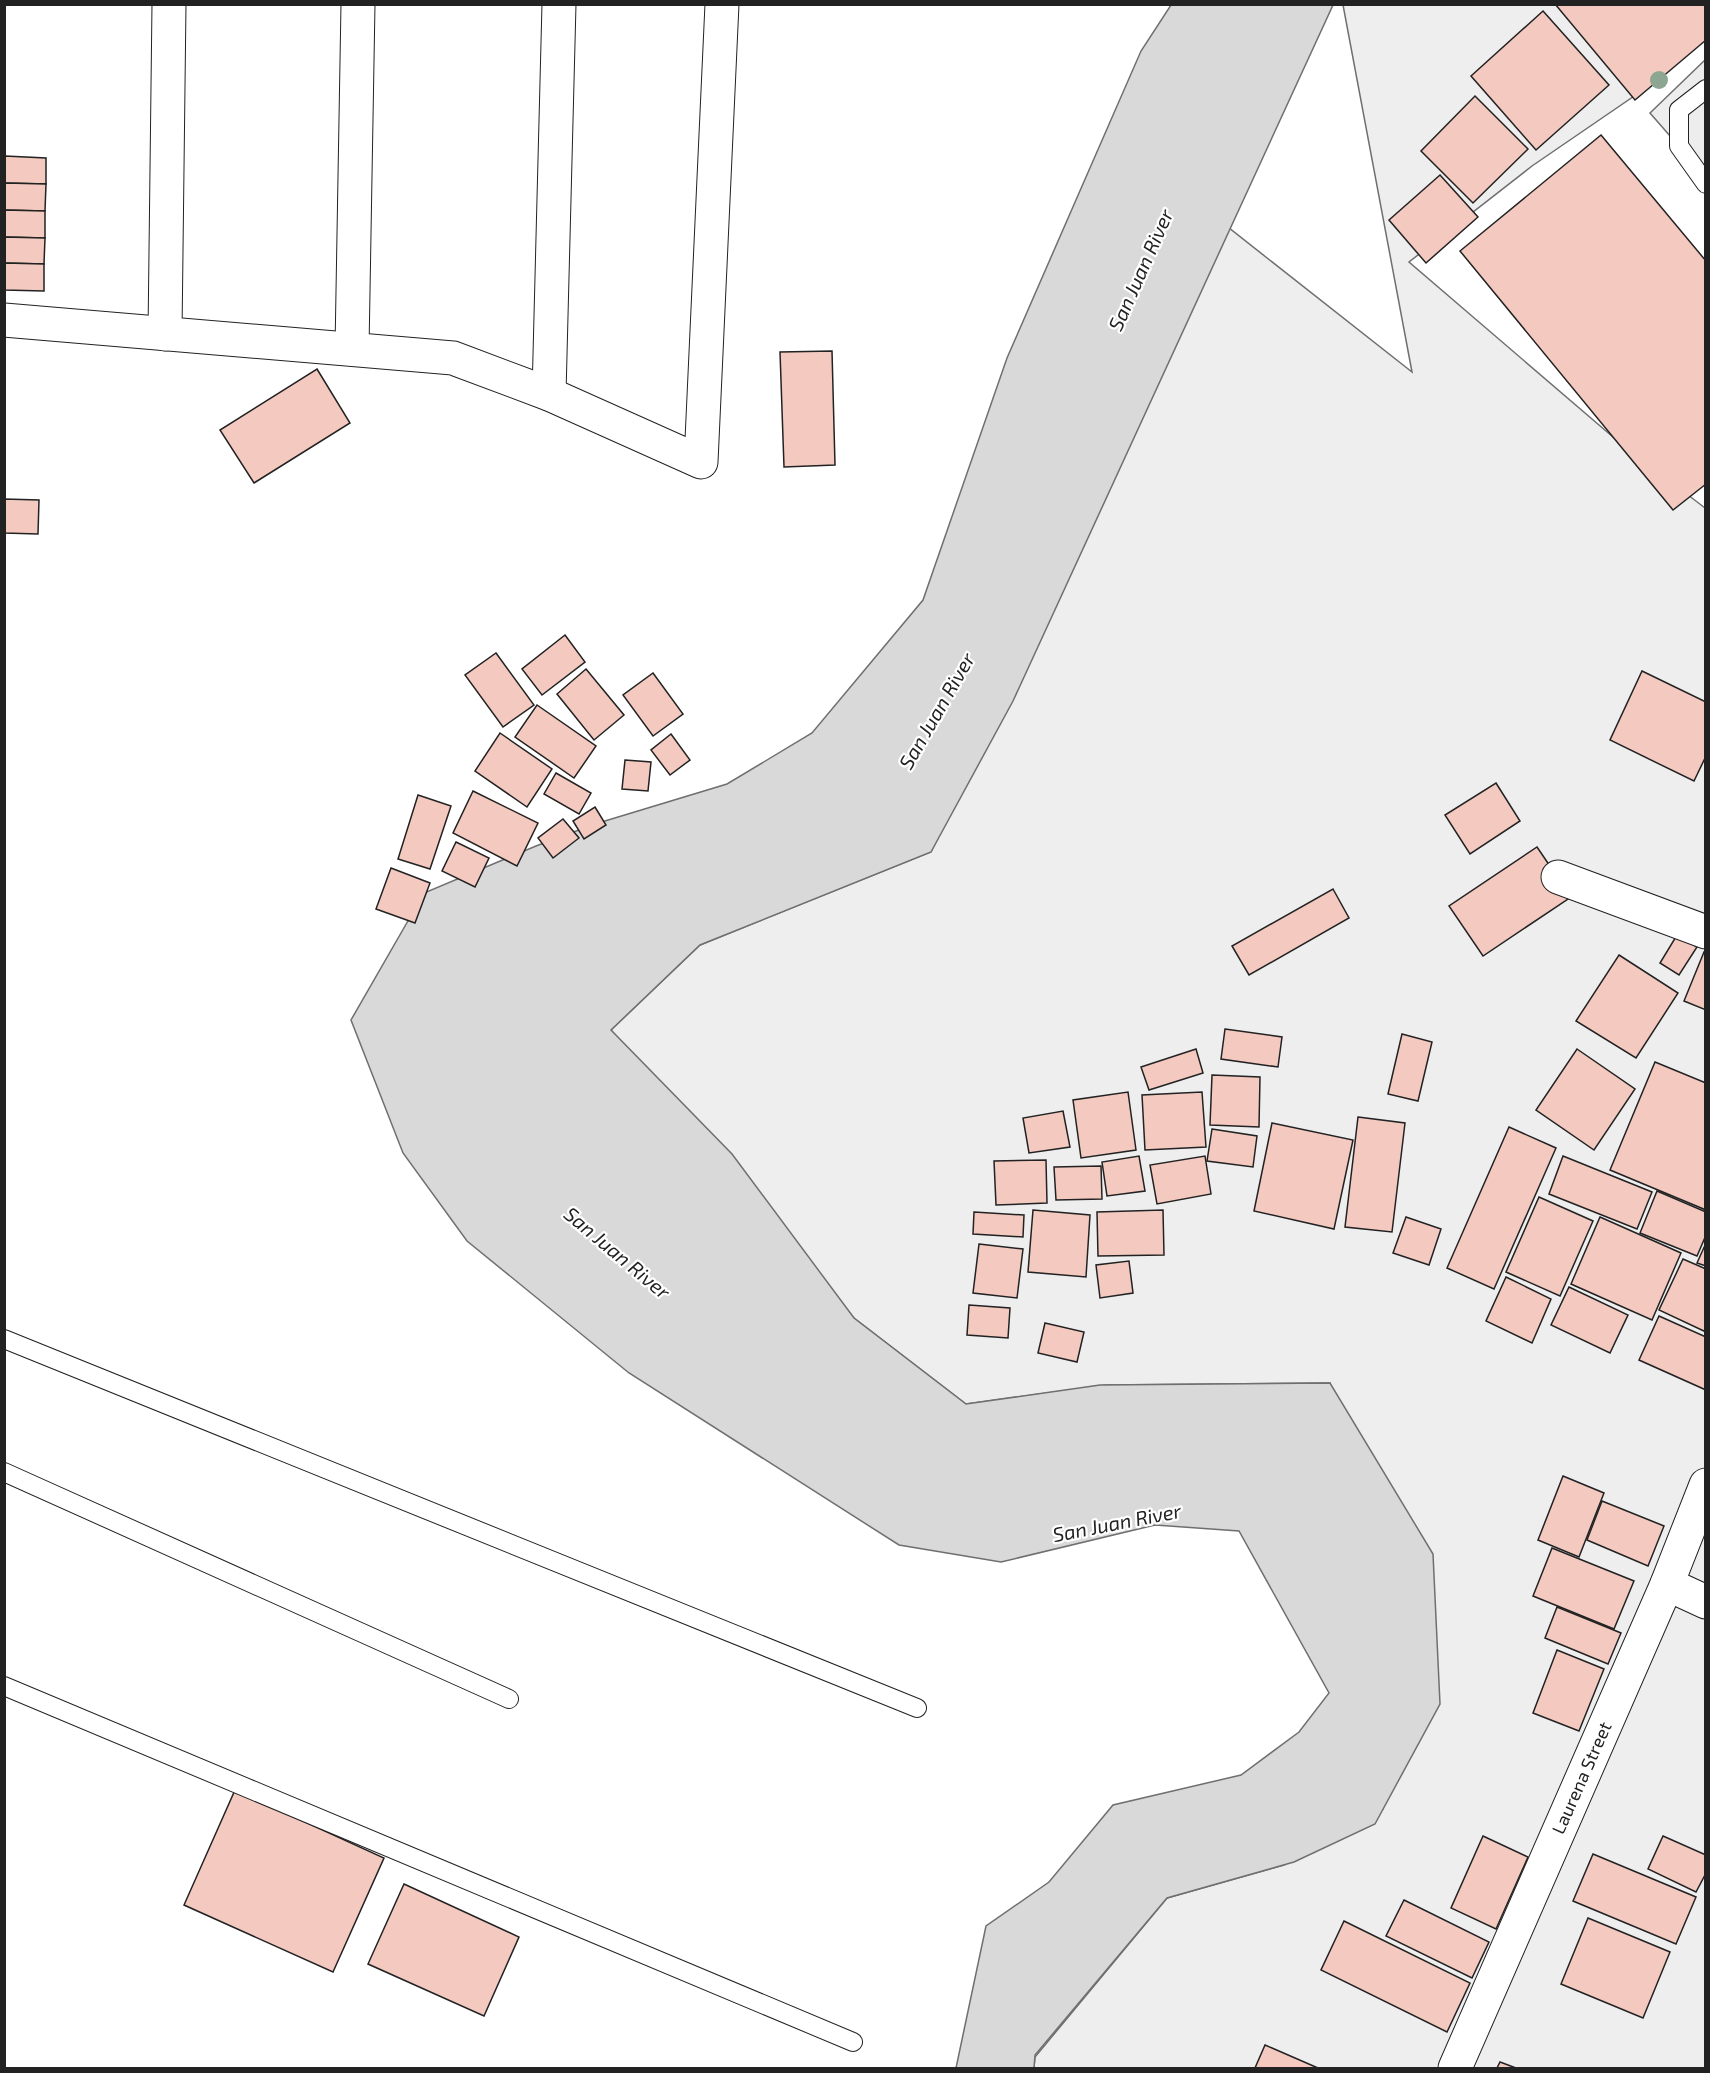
<svg xmlns="http://www.w3.org/2000/svg" width="1710" height="2073" font-family="'Exo 2',sans-serif">
  <style>
    .green { fill: #eee; stroke: #6f6f6f; stroke-width: 1.5 }
    .parking { fill: #ededed; stroke: #6f6f6f; stroke-width: 1.5 }
    .water { fill: #d9d9d9; stroke: #6f6f6f; stroke-width: 1.5 }
    .building { fill: #f3c9c0; stroke: #222; stroke-width: 1.5 }
    .lines { fill: none; stroke-linecap: round; stroke-linejoin: round }
    .lane-casing { stroke: #222; stroke-width: 20 }
    .street-casing { stroke: #222; stroke-width: 35 }
    .secondary-casing { stroke: #222; stroke-width: 35 }
    .lane { stroke: #fff; stroke-width: 18 }
    .street { stroke: #fff; stroke-width: 33 }
    .secondary { stroke: #fff; stroke-width: 33 }
    .tree { fill: #8da692 }
    .labels { text-anchor: middle; stroke-width: 4.5; stroke-linejoin: round; paint-order: stroke }
    .street-label { font-size: 18px; fill: #222; stroke: #fff }
    .water-label { font-size: 20px; font-style: italic; fill: #222; stroke: #fff }
  </style>
  <rect width="100%" height="100%" fill="#fff"/>
  <path class="green" d="M1343 5H1705L1659 79 1532 166 1409 262 1613 437 1705 508V2068H1034L1035 2057 1167 1898 1284 1865 1383 1809 1330 1383 1107 1385 966 1404 854 1318 611 1030 700 945 931 852 1229 228 1412 372Z"/>
  <path class="parking" d="M1705 60V176L1650 113Z"/>
  <path class="water" d="M1171 5H1333L1013 701 931 852 700 945 611 1030 732 1154 854 1318 966 1404 1100 1385 1330 1383 1433 1554 1440 1704 1375 1824 1294 1862 1167 1898 1035 2055 1034 2068H956L986 1926 1049 1882 1113 1805 1241 1775 1299 1732 1329 1693 1239 1531 1155 1525 1001 1562 899 1545 629 1373 467 1241 403 1153 351 1020 424 893 536 846 595 824 727 784 812 733 923 600 1007 358 1141 51Z"/>
  <g class="building">
    <path d="M1555 4H1706V40L1635 100Z"/>
    <path d="M1543 11 1609 85 1536 150 1471 76Z"/>
    <path d="M1475 96 1528 149 1473 203 1421 151Z"/>
    <path d="M1601 135 1706 261V484L1673 510 1460 251Z"/>
    <path d="M5 156 46 158V184L5 183Z"/>
    <path d="M1440 175 1478 217 1426 263 1389 220Z"/>
    <path d="M5 183 46 184 45 211 4 210Z"/>
    <path d="M4 210 45 211V238L4 237Z"/>
    <path d="M4 237 45 238 44 264 4 263Z"/>
    <path d="M4 263 44 264V291L4 290Z"/>
    <path d="M832 351 835 465 784 467 780 352Z"/>
    <path d="M317 369 350 423 254 483 220 430Z"/>
    <path d="M4 499 39 500 38 534 4 533Z"/>
    <path d="M565 635 585 662 542 695 522 669Z"/>
    <path d="M496 653 534 705 503 727 465 675Z"/>
    <path d="M586 669 624 715 594 740 557 694Z"/>
    <path d="M1642 671 1706 702V756L1694 781 1610 740Z"/>
    <path d="M653 673 683 714 653 736 623 695Z"/>
    <path d="M537 705 596 746 574 778 515 737Z"/>
    <path d="M500 733 552 769 527 807 475 771Z"/>
    <path d="M671 734 690 760 670 775 651 750Z"/>
    <path d="M625 760 651 762 648 791 622 789Z"/>
    <path d="M556 773 591 793 579 814 544 794Z"/>
    <path d="M1496 783 1520 821 1470 854 1445 815Z"/>
    <path d="M473 791 538 823 517 866 453 833Z"/>
    <path d="M418 795 451 806 430 869 398 859Z"/>
    <path d="M595 807 606 825 584 839 573 821Z"/>
    <path d="M563 819 579 838 553 858 538 838Z"/>
    <path d="M456 842 489 858 475 887 442 871Z"/>
    <path d="M1537 847 1571 897 1483 956 1449 906Z"/>
    <path d="M391 868 430 883 415 923 376 909Z"/>
    <path d="M1333 889 1349 918 1249 975 1232 946Z"/>
    <path d="M1677 935 1697 947 1679 975 1660 963Z"/>
    <path d="M1704 952 1706 953V1010L1684 1001Z"/>
    <path d="M1619 955 1678 993 1636 1058 1576 1021Z"/>
    <path d="M1225 1029 1282 1037 1278 1067 1221 1059Z"/>
    <path d="M1402 1034 1432 1042 1418 1101 1388 1094Z"/>
    <path d="M1196 1049 1203 1073 1149 1090 1141 1067Z"/>
    <path d="M1577 1049 1635 1089 1594 1150 1536 1110Z"/>
    <path d="M1655 1062 1706 1083V1210L1610 1170Z"/>
    <path d="M1212 1075 1260 1077 1259 1127 1210 1125Z"/>
    <path d="M1128 1092 1136 1150 1081 1158 1073 1100Z"/>
    <path d="M1202 1092 1206 1147 1145 1150 1142 1095Z"/>
    <path d="M1063 1111 1070 1147 1029 1153 1023 1118Z"/>
    <path d="M1358 1117 1405 1123 1392 1232 1345 1227Z"/>
    <path d="M1272 1123 1353 1140 1334 1229 1254 1211Z"/>
    <path d="M1509 1127 1556 1148 1494 1289 1447 1268Z"/>
    <path d="M1212 1129 1257 1136 1253 1167 1207 1161Z"/>
    <path d="M1139 1156 1145 1191 1107 1196 1102 1162Z"/>
    <path d="M1205 1156 1211 1194 1157 1204 1150 1165Z"/>
    <path d="M1563 1156 1652 1192 1637 1229 1549 1194Z"/>
    <path d="M1046 1160 1047 1203 996 1205 994 1161Z"/>
    <path d="M1101 1166 1102 1199 1056 1200 1054 1167Z"/>
    <path d="M1657 1191 1706 1212V1235L1697 1256 1640 1233Z"/>
    <path d="M1539 1197 1593 1221 1560 1296 1506 1272Z"/>
    <path d="M1033 1210 1090 1215 1086 1277 1028 1272Z"/>
    <path d="M1163 1210 1164 1255 1098 1256 1097 1212Z"/>
    <path d="M974 1212 1024 1215 1023 1237 973 1234Z"/>
    <path d="M1406 1217 1441 1229 1429 1265 1393 1253Z"/>
    <path d="M1600 1217 1681 1253 1652 1320 1571 1284Z"/>
    <path d="M1706 1243V1266L1697 1263Z"/>
    <path d="M979 1244 1023 1249 1017 1298 973 1293Z"/>
    <path d="M1683 1259 1706 1269V1332L1659 1310Z"/>
    <path d="M1129 1261 1133 1293 1100 1298 1096 1265Z"/>
    <path d="M1506 1277 1551 1299 1532 1343 1486 1321Z"/>
    <path d="M1569 1287 1628 1315 1610 1353 1551 1325Z"/>
    <path d="M969 1305 1010 1308 1008 1338 967 1335Z"/>
    <path d="M1659 1316 1706 1337V1390L1639 1360Z"/>
    <path d="M1045 1323 1084 1332 1077 1362 1038 1353Z"/>
    <path d="M1563 1476 1604 1493 1579 1557 1538 1540Z"/>
    <path d="M1602 1501 1664 1526 1648 1566 1587 1540Z"/>
    <path d="M1552 1548 1634 1581 1614 1629 1533 1596Z"/>
    <path d="M1557 1607 1621 1633 1608 1664 1545 1638Z"/>
    <path d="M1557 1650 1604 1669 1579 1731 1533 1713Z"/>
    <path d="M235 1790 384 1858 333 1972 184 1905Z"/>
    <path d="M1483 1836 1528 1857 1496 1929 1451 1908Z"/>
    <path d="M1663 1836 1706 1855V1873L1696 1892 1648 1869Z"/>
    <path d="M1593 1854 1696 1897 1676 1944 1573 1901Z"/>
    <path d="M404 1884 519 1937 484 2016 368 1964Z"/>
    <path d="M1404 1900 1489 1942 1472 1978 1386 1936Z"/>
    <path d="M1588 1918 1670 1952 1643 2018 1561 1984Z"/>
    <path d="M1344 1921 1470 1983 1447 2032 1321 1970Z"/>
    <path d="M1265 2045 1318 2068H1255Z"/>
    <path d="M1500 2062 1516 2068H1497Z"/>
  </g>
  <g class="lines">
    <g class="lane-casing">
      <g id="lane">
        <path d="M1706 89 1679 110V146L1706 184"/>
        <path d="M4 1339 917 1708"/>
        <path d="M4 1472 509 1699"/>
        <path d="M4 1686 853 2042"/>
      </g>
    </g>
    <g class="street-casing">
      <g id="street">
        <path d="M4 320 453 358 549 394 701 462 722 4"/>
        <path d="M165 334 169 4"/>
        <path d="M352 349 358 4"/>
        <path d="M549 394 559 4"/>
        <path d="M1558 877 1706 932"/>
        <path d="M1667 1584 1706 1602"/>
      </g>
    </g>
    <g class="secondary-casing">
      <path id="secondary" d="M1455 2068 1667 1584 1706 1485"/>
    </g>
    <use href="#lane" class="lane"/>
    <use href="#street" class="street"/>
    <use href="#secondary" class="secondary"/>
  </g>
  <circle class="tree" cx="1659" cy="80" r="9"/>
  <g class="labels">
    <g class="street-label">
      <text transform="translate(1582 1778) rotate(-66)" y="6">Laurena Street</text>
    </g>
    <g class="water-label">
      <text transform="translate(1141 270) rotate(-66)" y="7">San Juan River</text>
      <text transform="translate(937 711) rotate(-60)" y="7">San Juan River</text>
      <text transform="translate(617 1253) rotate(40)" y="7">San Juan River</text>
      <text transform="translate(1117 1523) rotate(-11)" y="7">San Juan River</text>
    </g>
  </g>
  <rect width="1710" height="2073" fill="none" stroke="#222222" stroke-width="12"/>
</svg>
